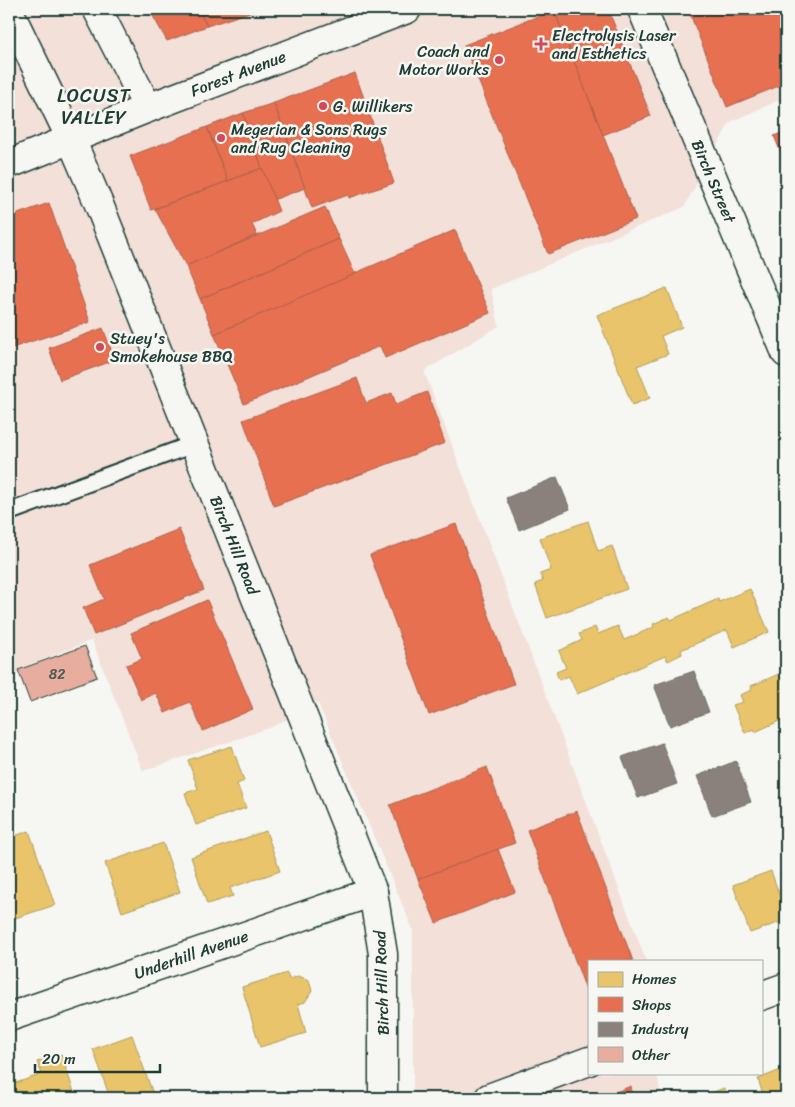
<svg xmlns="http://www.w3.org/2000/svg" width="795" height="1107" font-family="Sriracha,sans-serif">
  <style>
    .built { fill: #f2e0d9 }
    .homes { fill: #e9c46a; stroke: #ac9c5a }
    .shops { fill: #e76f51; stroke: #ab6048 }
    .industry { fill: #8a817c; stroke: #6a6d66 }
    .building { fill: #e7aea0; stroke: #1f3d34 }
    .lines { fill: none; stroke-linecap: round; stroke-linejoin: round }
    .service-casing { stroke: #1f3d34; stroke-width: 20 }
    .minor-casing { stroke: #1f3d34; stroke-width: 31 }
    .tertiary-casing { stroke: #1f3d34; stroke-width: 31 }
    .secondary-casing { stroke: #1f3d34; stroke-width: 31 }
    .service { stroke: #f6f6f2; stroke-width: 16 }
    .minor { stroke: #f6f6f2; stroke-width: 28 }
    .tertiary { stroke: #f6f6f2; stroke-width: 28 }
    .secondary { stroke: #f6f6f2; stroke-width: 28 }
    .poi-dot { fill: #d1495b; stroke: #f6f6f2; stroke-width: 2 }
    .labels { text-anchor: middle; stroke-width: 5; stroke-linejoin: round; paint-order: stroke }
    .number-label { font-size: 14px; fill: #51594f }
    .poi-label { font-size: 16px; fill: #1f3d34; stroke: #f6f6f2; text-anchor: start }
    .street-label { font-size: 16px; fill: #1f3d34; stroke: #f6f6f2 }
    .quarter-label { font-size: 19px; letter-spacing: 1px; fill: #1f3d34; stroke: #f6f6f2 }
  </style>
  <rect width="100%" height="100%" fill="#f6f6f2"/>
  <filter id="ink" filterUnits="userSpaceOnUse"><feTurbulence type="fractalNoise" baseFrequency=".02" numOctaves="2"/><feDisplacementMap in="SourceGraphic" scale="10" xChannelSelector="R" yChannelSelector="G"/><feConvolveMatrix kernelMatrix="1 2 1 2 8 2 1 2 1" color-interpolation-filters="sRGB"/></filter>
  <g filter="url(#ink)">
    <path class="built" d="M9 9H786V97L730 122 684 207 491 289 499 326 424 371 646 961H589V1073H657L661 1098H413V930L318 703 272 727 143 771 92 640 9 673Z"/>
    <g class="homes">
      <path d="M667 288 682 327 661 336 668 354 637 366 650 398 632 405 597 315Z"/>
      <path d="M588 521 598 551 612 546 627 589 547 618 535 584 543 581 540 574 551 570 540 538Z"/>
      <path d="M750 589 769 632 734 647 727 630 681 650 682 654 668 661 665 656 577 694 569 676 559 680 556 672 566 668 559 651 582 640 579 634 595 627 598 634 618 626 624 640 654 627 653 624 669 617 671 620 718 599 719 602Z"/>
      <path d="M786 671V718L755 732 754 729 745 733 733 705 743 702 740 695 752 690 751 686Z"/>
      <path d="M232 746 244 781 237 784 246 808 196 825 185 793 198 789 188 760Z"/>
      <path d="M786 794V814L779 797Z"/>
      <path d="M29 831 55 905 9 920V838Z"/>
      <path d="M266 831 280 871 230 888 233 896 207 904 191 857Z"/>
      <path d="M163 843 180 892 122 912 105 863Z"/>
      <path d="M771 871 786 914V920L750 933 733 885Z"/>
      <path d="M287 973 289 979 298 976 309 980 312 991 305 1002 298 1004 306 1033 260 1047 242 987Z"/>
      <path d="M132 1035 153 1094 140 1098H110L93 1049Z"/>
      <path d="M61 1054 76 1098H18L13 1084 42 1074 37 1062Z"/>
      <path d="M786 1068V1098H764L758 1079Z"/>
      <path d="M724 1088 730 1098H705L704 1096Z"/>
    </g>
    <g class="shops">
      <path d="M149 9H198L207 26 167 41Z"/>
      <path d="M198 9H252L253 11 207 26Z"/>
      <path d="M558 9H608L651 116 603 135 554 10Z"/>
      <path d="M688 9H786V83L727 107Z"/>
      <path d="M554 10 636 219 548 254 464 45Z"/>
      <path d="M355 73 394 183 349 198 348 195 312 208 274 103Z"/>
      <path d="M274 103 305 188 273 200 243 113Z"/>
      <path d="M243 113 262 168 228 181 207 127Z"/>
      <path d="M207 127 228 181 151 210 130 156Z"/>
      <path d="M786 131V165L774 136Z"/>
      <path d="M262 168 279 211 252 224 257 235 186 266 155 209Z"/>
      <path d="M49 203 90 322 9 349V217Z"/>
      <path d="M325 207 339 239 200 299 186 266Z"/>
      <path d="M455 230 490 313 385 358 380 346 244 404 214 334Z"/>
      <path d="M339 239 355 274 214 334 200 299Z"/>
      <path d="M103 328 115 360 60 380 49 348Z"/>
      <path d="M357 378 366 403 392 393 396 404 427 392 445 443 274 506 243 420Z"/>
      <path d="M456 524 514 684 429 715 370 555Z"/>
      <path d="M179 529 204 590 94 635 83 608 104 599 90 565Z"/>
      <path d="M207 600 253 709 203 731 190 702 165 713 156 693 141 700 126 665 142 659 131 633Z"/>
      <path d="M487 767 515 843 418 879 390 805Z"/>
      <path d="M577 811 633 961H589V998L527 830Z"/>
      <path d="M498 849 515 892 436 923 418 879Z"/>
      <path d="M631 1086 633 1098H601Z"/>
    </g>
    <g class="industry">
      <path d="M557 477 570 509 519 530 506 498Z"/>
      <path d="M694 671 709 712 670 726 654 685Z"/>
      <path d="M662 743 677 784 638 798 622 757Z"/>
      <path d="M736 761 751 802 712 816 697 776Z"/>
    </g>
    <path class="building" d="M85 646 97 677 30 702 18 670Z"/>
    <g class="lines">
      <g class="service-casing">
        <path id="service" d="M9 512 194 444"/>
      </g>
      <g class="minor-casing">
        <g id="minor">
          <path d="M97 9 148 108"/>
          <path d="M642 9 786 353"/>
          <path d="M761 996 786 987"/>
          <path d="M9 1017 373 892"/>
          <path d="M489 1098 589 1061"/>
        </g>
      </g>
      <g class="tertiary-casing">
        <path id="tertiary" d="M9 11 71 139 98 202 373 892 383 954V1098"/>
      </g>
      <g class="secondary-casing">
        <path id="secondary" d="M9 164 148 108 407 9"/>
      </g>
      <use href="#service" class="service"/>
      <use href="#minor" class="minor"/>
      <use href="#tertiary" class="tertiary"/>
      <use href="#secondary" class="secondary"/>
    </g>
  </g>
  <g class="poi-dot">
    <path d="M538.5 36.5h5v5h5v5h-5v5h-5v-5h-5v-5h5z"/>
    <circle cx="499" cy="60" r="5"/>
    <circle cx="323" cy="106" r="5"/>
    <circle cx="221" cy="138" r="5"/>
    <circle cx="100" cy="347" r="5"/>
  </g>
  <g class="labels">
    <g class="number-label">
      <text x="57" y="679">82</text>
    </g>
    <g class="poi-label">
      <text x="552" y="41">Electrolysis Laser<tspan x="552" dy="18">and Esthetics</tspan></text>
      <text x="489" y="57" text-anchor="end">Coach and<tspan x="489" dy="18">Motor Works</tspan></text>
      <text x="333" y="112">G. Willikers</text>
      <text x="231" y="135">Megerian &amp; Sons Rugs<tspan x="231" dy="18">and Rug Cleaning</tspan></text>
      <text x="110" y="344">Stuey's<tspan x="110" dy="18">Smokehouse BBQ</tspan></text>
    </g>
    <g class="street-label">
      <text transform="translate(238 73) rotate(-21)" y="6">Forest Avenue</text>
      <text transform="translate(714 181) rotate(67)" y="6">Birch Street</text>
      <text transform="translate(235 545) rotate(68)" y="6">Birch Hill Road</text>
      <text transform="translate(191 954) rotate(-19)" y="6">Underhill Avenue</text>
      <text transform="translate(381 983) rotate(-92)" y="6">Birch Hill Road</text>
    </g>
    <g class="quarter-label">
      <text x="94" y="102">LOCUST<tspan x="94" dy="22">VALLEY</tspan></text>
    </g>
  </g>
  <rect width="795" height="1107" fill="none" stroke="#f6f6f2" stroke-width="30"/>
  <rect x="15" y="15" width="765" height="1077" fill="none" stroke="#1f3d34" stroke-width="2" filter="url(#ink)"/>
  <rect x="588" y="960" width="175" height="115" fill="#f6f6f2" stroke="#a0aca6"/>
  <rect x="598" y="972" width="25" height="15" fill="#e9c46a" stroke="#a0aca6"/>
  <text x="632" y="984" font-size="15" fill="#1f3d34">Homes</text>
  <rect x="598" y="997" width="25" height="15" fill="#e76f51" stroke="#a0aca6"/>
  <text x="632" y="1010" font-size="15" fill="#1f3d34">Shops</text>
  <rect x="598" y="1022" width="25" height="15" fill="#8a817c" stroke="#a0aca6"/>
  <text x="632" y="1034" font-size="15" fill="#1f3d34">Industry</text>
  <rect x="598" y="1047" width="25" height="15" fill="#e7aea0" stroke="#a0aca6"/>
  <text x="632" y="1060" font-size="15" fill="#1f3d34">Other</text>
  <path d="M35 1064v8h125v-8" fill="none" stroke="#1f3d34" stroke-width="2.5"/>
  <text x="42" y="1064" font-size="15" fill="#1f3d34" stroke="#f6f6f2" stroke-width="4" paint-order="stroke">20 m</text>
</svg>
